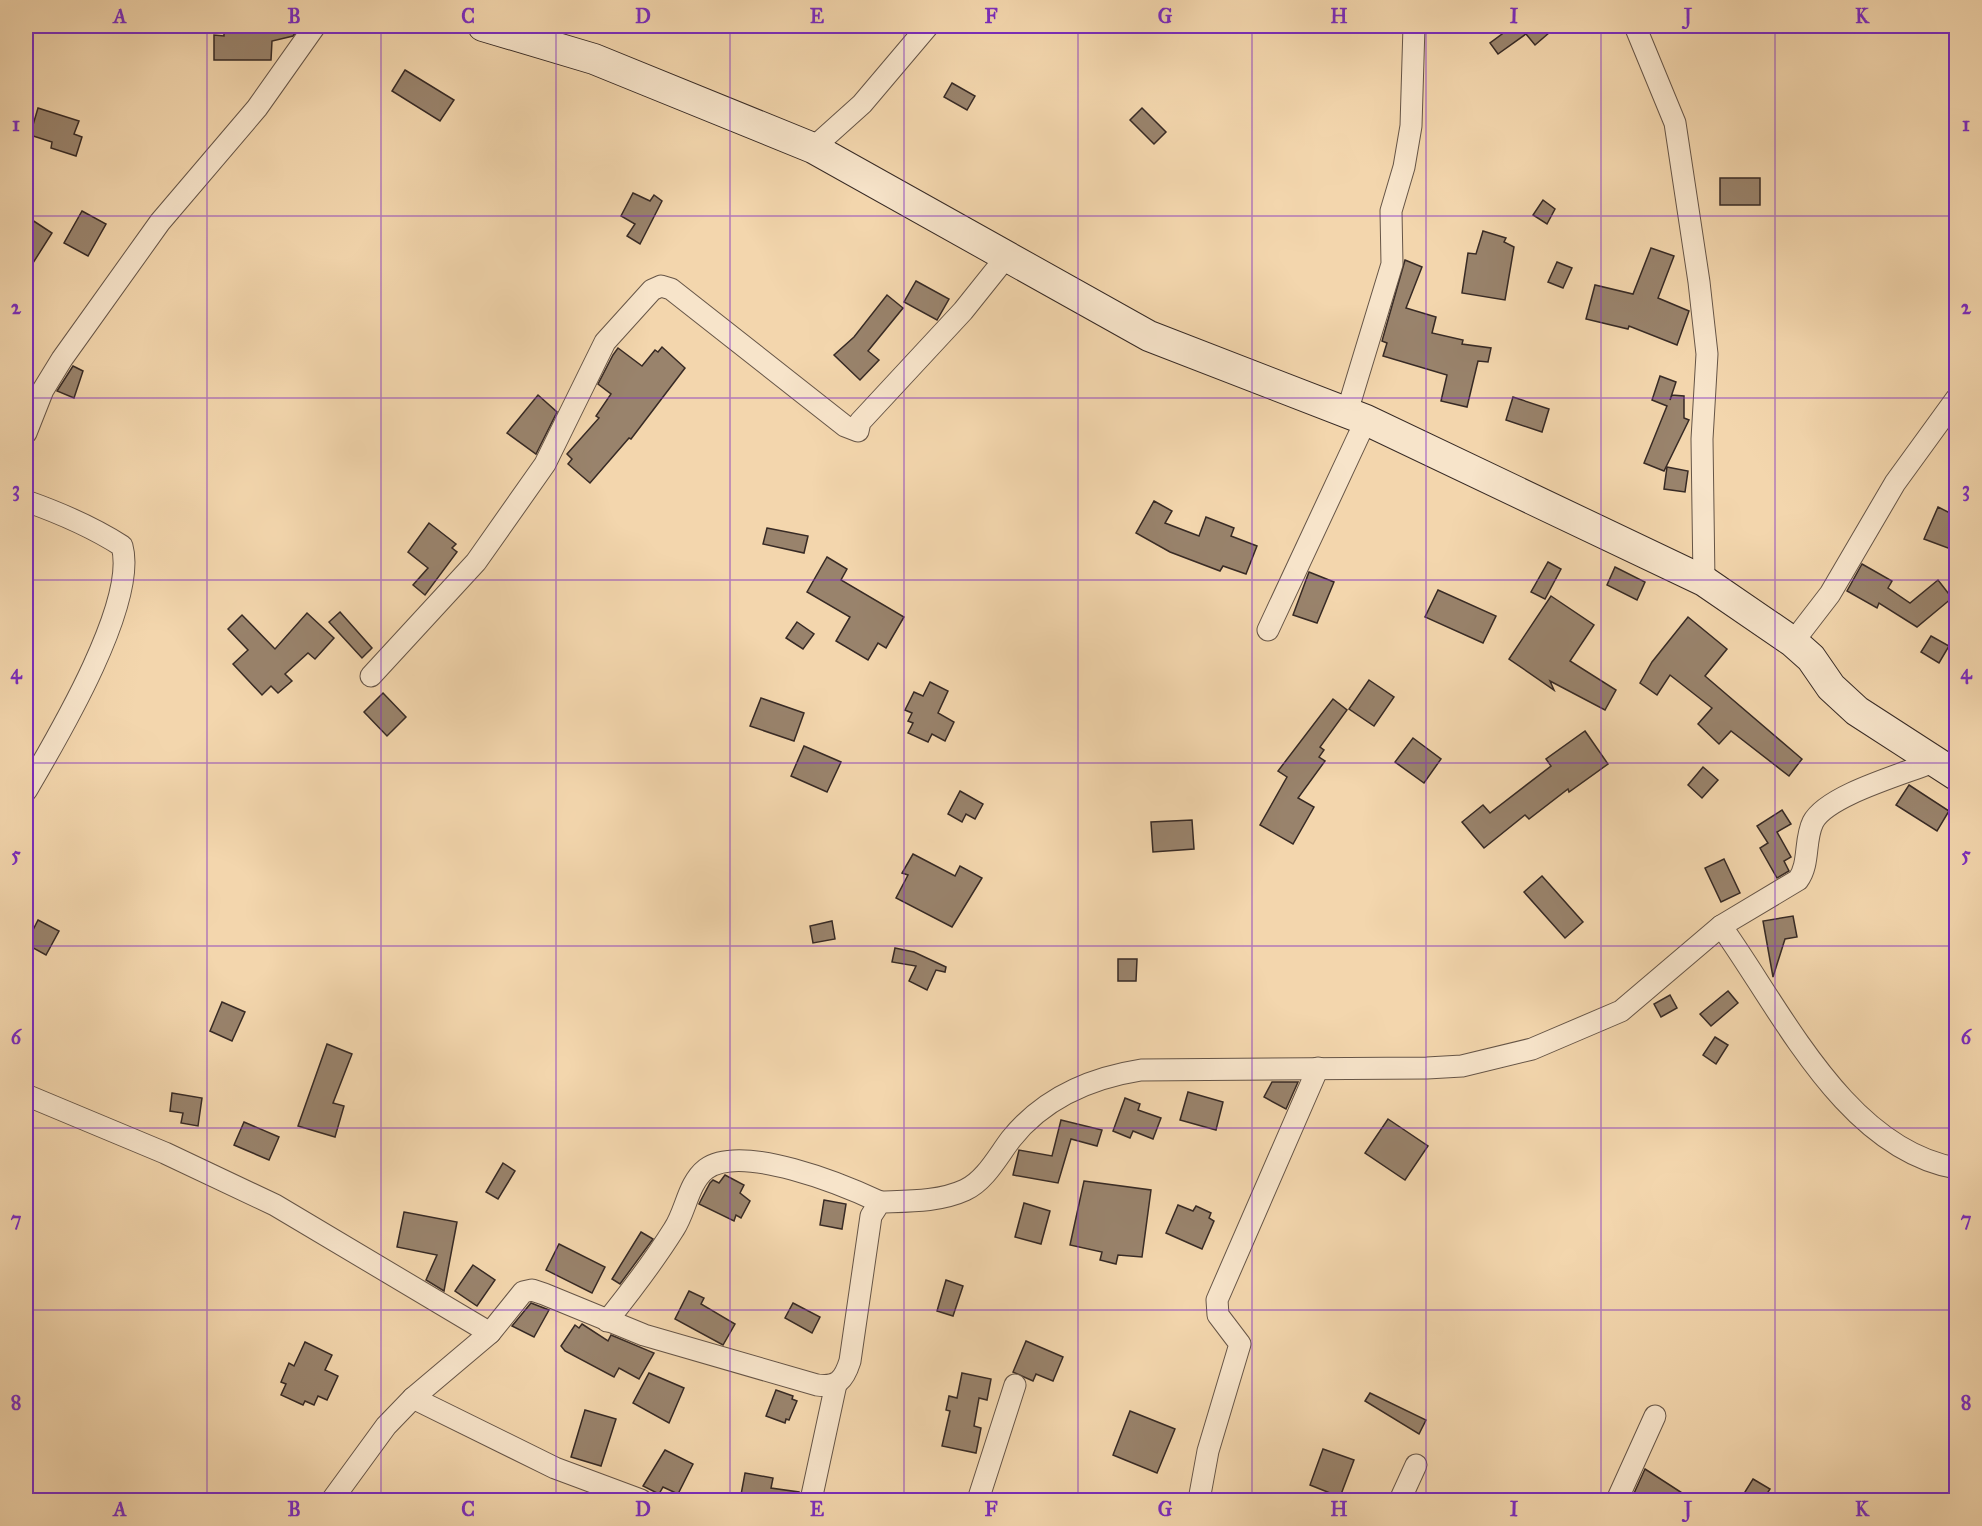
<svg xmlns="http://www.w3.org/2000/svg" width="1982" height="1526" font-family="'IM FELL Great Primer',serif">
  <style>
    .building { fill: #99836c; stroke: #372a25; stroke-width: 1.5 }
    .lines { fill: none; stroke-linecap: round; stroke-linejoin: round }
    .street-casing { stroke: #665547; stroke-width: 23 }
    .secondary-casing { stroke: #372a25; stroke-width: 32 }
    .street { stroke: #f7e4ca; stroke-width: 21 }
    .secondary { stroke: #f7e4ca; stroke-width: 30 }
    .grid { fill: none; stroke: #7b2cbf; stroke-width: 1.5; stroke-opacity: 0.55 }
    .neatline { fill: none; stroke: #7b2cbf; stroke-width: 2 }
    .grid-label { font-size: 20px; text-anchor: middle; font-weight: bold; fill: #7b2cbf }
  </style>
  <rect width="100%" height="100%" fill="#f3d6ad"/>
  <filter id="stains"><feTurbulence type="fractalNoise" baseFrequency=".00333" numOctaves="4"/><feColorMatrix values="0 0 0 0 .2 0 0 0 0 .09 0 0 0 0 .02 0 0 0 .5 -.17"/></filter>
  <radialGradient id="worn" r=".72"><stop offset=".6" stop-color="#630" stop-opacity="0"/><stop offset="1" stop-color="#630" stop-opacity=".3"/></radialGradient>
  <g class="building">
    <path d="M224 26H300L293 36 272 41 271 60H214V35L224 36Z"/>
    <path d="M1513 26H1557L1535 45 1526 34 1498 54 1490 43Z"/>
    <path d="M405 70 454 100 440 121 392 91Z"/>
    <path d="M952 83 975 96 967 110 944 97Z"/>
    <path d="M38 108 79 121 74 134 82 137 76 156 51 148 52 142 30 135Z"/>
    <path d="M1142 108 1166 132 1154 144 1130 120Z"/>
    <rect x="1720" y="178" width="40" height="27"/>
    <path d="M633 193 650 201 654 195 662 201 640 244 627 236 635 224 621 216Z"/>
    <path d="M1543 200 1555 209 1547 224 1533 215Z"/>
    <path d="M82 211 106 224 88 256 64 243Z"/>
    <path d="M26 216 52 233 26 274Z"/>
    <path d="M1483 231 1506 238 1504 242 1514 247 1505 300 1462 293 1468 253 1476 254Z"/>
    <path d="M1651 248 1674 256 1658 298 1689 311 1677 345 1629 326 1628 329 1586 319 1595 285 1633 294Z"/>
    <path d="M1405 260 1422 267 1406 308 1436 317 1432 333 1463 340 1462 344 1491 348 1488 362 1478 361 1467 407 1441 401 1447 375 1383 356 1387 343 1382 341Z"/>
    <path d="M1557 262 1572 268 1563 288 1548 282Z"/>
    <path d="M916 281 949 299 937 320 904 302Z"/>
    <path d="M887 295 903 308 868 351 879 360 860 380 834 355 854 337Z"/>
    <path d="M662 347 685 368 631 439 629 438 590 483 568 464 572 459 567 454 599 418 596 416 611 394 598 384 613 355 618 348 642 366 655 350 658 352Z"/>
    <path d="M73 366 83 371 74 398 57 391Z"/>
    <path d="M1660 376 1676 382 1670 400 1672 395 1684 396V418L1689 420 1664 471 1644 463 1667 406 1652 400Z"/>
    <path d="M538 395 557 412 536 454 507 433Z"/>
    <path d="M1513 397 1549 409 1542 432 1506 420Z"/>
    <path d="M1667 467 1688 471 1685 492 1664 489Z"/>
    <path d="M1154 501 1172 511 1165 523 1199 536 1206 517 1234 528 1231 536 1257 546 1246 574 1223 566 1220 571 1170 552 1136 533Z"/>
    <path d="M1938 507 1956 516V551L1924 539Z"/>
    <path d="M429 523 456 544 452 548 457 552 425 595 413 585 428 568 408 552Z"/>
    <path d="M767 528 808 536 804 553 763 544Z"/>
    <path d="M827 557 847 569 841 580 904 617 886 648 878 643 868 660 836 641 850 617 807 592Z"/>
    <path d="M1548 562 1561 569 1545 599 1531 592Z"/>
    <path d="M1862 564 1892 581 1888 588 1910 603 1938 580 1952 598 1917 627 1879 603 1877 608 1847 591Z"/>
    <path d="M1615 567 1645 582 1637 600 1607 585Z"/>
    <path d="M1309 572 1334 582 1317 623 1293 615Z"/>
    <path d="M1438 590 1496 616 1483 643 1425 617Z"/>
    <path d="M1551 596 1594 625 1570 661 1616 690 1605 710 1550 681 1554 690 1509 659Z"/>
    <path d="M340 612 372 648 362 658 329 622Z"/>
    <path d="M307 613 334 638 315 659 308 653 285 674 292 681 278 693 271 686 262 695 233 664 248 650 228 629 242 615 275 649Z"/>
    <path d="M1688 617 1727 649 1705 676 1802 759 1789 776 1731 731 1719 744 1698 724 1712 708 1670 675 1657 695 1640 683 1652 662Z"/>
    <path d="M797 622 814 634 803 649 786 638Z"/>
    <path d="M1931 636 1949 646 1939 663 1921 652Z"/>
    <path d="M1369 680 1394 697 1374 726 1349 709Z"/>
    <path d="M930 682 948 691 938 713 954 722 945 741 932 734 928 742 908 733 913 723 908 721 912 713 905 710 914 692 923 696Z"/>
    <path d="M383 693 406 717 387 736 364 712Z"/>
    <path d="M761 698 804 713 794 741 750 726Z"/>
    <path d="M1333 699 1347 710 1320 747 1324 750 1319 757 1325 761 1298 798 1314 807 1293 844 1260 825 1287 777 1278 771Z"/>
    <path d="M1585 731 1608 764 1569 792 1568 789 1529 819 1525 815 1484 848 1462 822 1483 805 1490 813 1551 766 1546 759Z"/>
    <path d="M1413 738 1441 759 1424 783 1395 762Z"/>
    <path d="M804 746 841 762 827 792 791 776Z"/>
    <path d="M1703 767 1718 780 1702 798 1688 785Z"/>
    <path d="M1909 785 1949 811 1937 831 1896 805Z"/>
    <path d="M960 791 983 804 975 819 966 814 962 822 948 814Z"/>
    <path d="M1782 810 1791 824 1777 832 1791 857 1784 861 1789 871 1777 878 1760 848 1768 843 1757 826Z"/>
    <path d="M1192 820 1194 849 1153 852 1151 822Z"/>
    <path d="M913 854 955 876 960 866 982 878 952 927 896 898 908 875 902 873Z"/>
    <path d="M1724 859 1740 893 1721 902 1705 868Z"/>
    <path d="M1542 876 1583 922 1565 938 1524 892Z"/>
    <path d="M1793 916 1797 937 1785 939 1773 977 1763 921Z"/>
    <path d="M38 920 59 931 46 955 26 944Z"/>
    <path d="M832 921 835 939 813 943 810 926Z"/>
    <path d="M895 948 914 952 946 967 945 972 936 970 927 990 909 981 916 966 892 962Z"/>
    <path d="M1118 959H1137L1136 981H1118Z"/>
    <path d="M1728 991 1738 1003 1711 1026 1700 1014Z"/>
    <path d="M1670 995 1677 1008 1661 1017 1654 1004Z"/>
    <path d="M222 1002 245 1012 232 1041 210 1031Z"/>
    <path d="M1715 1037 1728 1045 1716 1064 1703 1055Z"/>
    <path d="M327 1044 352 1054 333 1103 344 1106 335 1137 298 1126Z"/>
    <path d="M1272 1082H1298L1286 1109 1264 1097Z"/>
    <path d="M1188 1092 1223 1102 1216 1130 1180 1120Z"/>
    <path d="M172 1093 202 1098 198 1126 181 1123 183 1113 170 1111Z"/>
    <path d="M1125 1098 1140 1104 1138 1110 1161 1118 1153 1139 1133 1131 1130 1138 1113 1131Z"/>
    <path d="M1388 1119 1428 1146 1405 1180 1365 1153Z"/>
    <path d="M1061 1120 1102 1130 1097 1146 1071 1139 1058 1183 1013 1175 1019 1150 1052 1156Z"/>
    <path d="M244 1122 279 1137 269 1160 234 1145Z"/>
    <path d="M503 1163 515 1171 498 1199 486 1192Z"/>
    <path d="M725 1175 744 1185 740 1193 750 1201 741 1218 736 1215 734 1221 699 1204 710 1183 713 1180 719 1183Z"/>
    <path d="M1084 1181 1151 1190 1142 1257 1118 1255 1116 1264 1100 1260 1102 1252 1070 1245Z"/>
    <path d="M824 1200 846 1204 842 1229 820 1225Z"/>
    <path d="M1024 1203 1050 1211 1041 1244 1015 1237Z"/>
    <path d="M1178 1205 1193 1211 1196 1206 1211 1213 1209 1218 1214 1221 1202 1249 1166 1233Z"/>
    <path d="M404 1212 457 1222 444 1291 426 1280 437 1255 397 1247Z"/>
    <path d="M641 1232 653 1239 620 1284 612 1279Z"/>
    <path d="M559 1244 605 1267 592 1293 546 1270Z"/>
    <path d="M473 1265 495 1280 477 1306 455 1291Z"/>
    <path d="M946 1280 963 1286 953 1316 937 1311Z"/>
    <path d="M689 1291 704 1298 701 1304 735 1324 723 1345 675 1319Z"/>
    <path d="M531 1303 549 1310 534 1337 512 1326Z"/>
    <path d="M793 1303 820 1317 812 1333 785 1318Z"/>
    <path d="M582 1324 608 1341 611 1335 654 1353 639 1379 619 1368 614 1377 565 1351 561 1346 575 1325 579 1328Z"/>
    <path d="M1026 1341 1063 1357 1053 1381 1036 1374 1033 1381 1013 1372Z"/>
    <path d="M305 1342 332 1355 325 1370 338 1376 327 1400 318 1396 314 1405 305 1401 303 1405 281 1395 286 1384 281 1382 289 1363 294 1366Z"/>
    <path d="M649 1373 684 1388 669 1423 633 1403Z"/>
    <path d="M962 1373 991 1379 987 1400 979 1398 974 1426 981 1428 976 1453 942 1446 950 1411 946 1410 949 1396 957 1398Z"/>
    <path d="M776 1390 793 1396 792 1399 797 1401 789 1420 786 1419 785 1423 766 1416Z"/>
    <path d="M1370 1393 1426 1420 1419 1434 1365 1401Z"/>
    <path d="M585 1410 616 1419 601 1466 571 1457Z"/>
    <path d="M1130 1411 1175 1429 1157 1473 1113 1455Z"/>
    <path d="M1323 1449 1354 1460 1340 1497 1310 1485Z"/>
    <path d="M665 1450 693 1464 678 1494 663 1487 659 1494 643 1486Z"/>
    <path d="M1645 1469 1693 1500H1631Z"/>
    <path d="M745 1473 773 1478 771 1488 799 1492V1500H740Z"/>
    <path d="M1753 1479 1770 1489 1763 1500H1740Z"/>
  </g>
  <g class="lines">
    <g class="street-casing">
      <g id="street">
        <path d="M1635 26 1675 123 1699 282 1707 354 1702 439 1704 581"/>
        <path d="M813 148 862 104 928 26"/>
        <path d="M1347 412 1392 264 1391 211 1404 167 1411 126 1414 26"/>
        <path d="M26 433 43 390 62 359 160 222 257 108 315 26"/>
        <path d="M26 501C60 513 91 526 122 546 138 603 56 740 26 791"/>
        <path d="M1268 630 1366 420"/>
        <path d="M1793 642 1830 594 1895 483 1956 399"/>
        <path d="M371 676 476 562 545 464 605 342 652 290 661 286 671 289 845 426 858 431 860 422 963 311 1007 256"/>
        <path d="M1721 926C1781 1009 1845 1149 1956 1168"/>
        <path d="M26 1095 165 1153 275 1205 490 1333"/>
        <path d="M607 1321C631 1291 654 1261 674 1229 686 1211 688 1183 706 1169 742 1143 844 1185 880 1202"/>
        <path d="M413 1398 555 1468 641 1500"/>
        <path d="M332 1500 386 1426 413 1398 490 1333 523 1292 532 1290 544 1294 644 1335 817 1385C837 1388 844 1380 850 1361L871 1216 880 1202C908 1201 939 1202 965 1190 985 1181 998 1156 1011 1139 1043 1099 1090 1078 1141 1070L1427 1068 1462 1066 1532 1049 1621 1011 1721 926 1798 880C1810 864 1804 840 1813 822 1827 795 1904 774 1933 762"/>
        <path d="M811 1500 836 1384"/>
        <path d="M978 1500 1015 1385"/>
        <path d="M1199 1500 1208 1451 1240 1344 1218 1315 1217 1300 1318 1068"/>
        <path d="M1400 1500 1416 1465"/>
        <path d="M1617 1500 1655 1416"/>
      </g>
    </g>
    <g class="secondary-casing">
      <path id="secondary" d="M483 26 594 59 813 148 1149 336 1366 420 1704 581 1793 642 1811 658 1831 687 1857 711 1956 775"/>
    </g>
    <use href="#street" class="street"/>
    <use href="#secondary" class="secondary"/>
  </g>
  <path class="grid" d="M207 26V1500M381 26V1500M556 26V1500M730 26V1500M904 26V1500M1078 26V1500M1252 26V1500M1426 26V1500M1601 26V1500M1775 26V1500M26 216H1956M26 398H1956M26 580H1956M26 763H1956M26 946H1956M26 1128H1956M26 1310H1956"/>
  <rect width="1982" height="1526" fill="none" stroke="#f3d6ad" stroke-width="66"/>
  <rect x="33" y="33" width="1916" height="1460" class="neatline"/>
  <g class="grid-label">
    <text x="120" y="23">A</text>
    <text x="294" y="23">B</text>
    <text x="468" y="23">C</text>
    <text x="643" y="23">D</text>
    <text x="817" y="23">E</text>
    <text x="991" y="23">F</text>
    <text x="1165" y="23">G</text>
    <text x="1339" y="23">H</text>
    <text x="1514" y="23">I</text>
    <text x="1688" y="23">J</text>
    <text x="1862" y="23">K</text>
    <text x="16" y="131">1</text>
    <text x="1966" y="131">1</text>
    <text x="16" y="314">2</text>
    <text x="1966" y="314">2</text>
    <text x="16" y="496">3</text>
    <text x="1966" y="496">3</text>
    <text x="16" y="679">4</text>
    <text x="1966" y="679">4</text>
    <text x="16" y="861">5</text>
    <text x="1966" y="861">5</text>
    <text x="16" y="1044">6</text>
    <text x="1966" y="1044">6</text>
    <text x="16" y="1226">7</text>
    <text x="1966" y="1226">7</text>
    <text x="16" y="1409">8</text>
    <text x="1966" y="1409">8</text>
    <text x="120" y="1516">A</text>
    <text x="294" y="1516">B</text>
    <text x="468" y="1516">C</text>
    <text x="643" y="1516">D</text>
    <text x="817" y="1516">E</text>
    <text x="991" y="1516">F</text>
    <text x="1165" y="1516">G</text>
    <text x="1339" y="1516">H</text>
    <text x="1514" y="1516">I</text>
    <text x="1688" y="1516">J</text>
    <text x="1862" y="1516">K</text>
  </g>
  <rect width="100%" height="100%" filter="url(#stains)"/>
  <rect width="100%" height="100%" fill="url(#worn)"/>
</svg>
